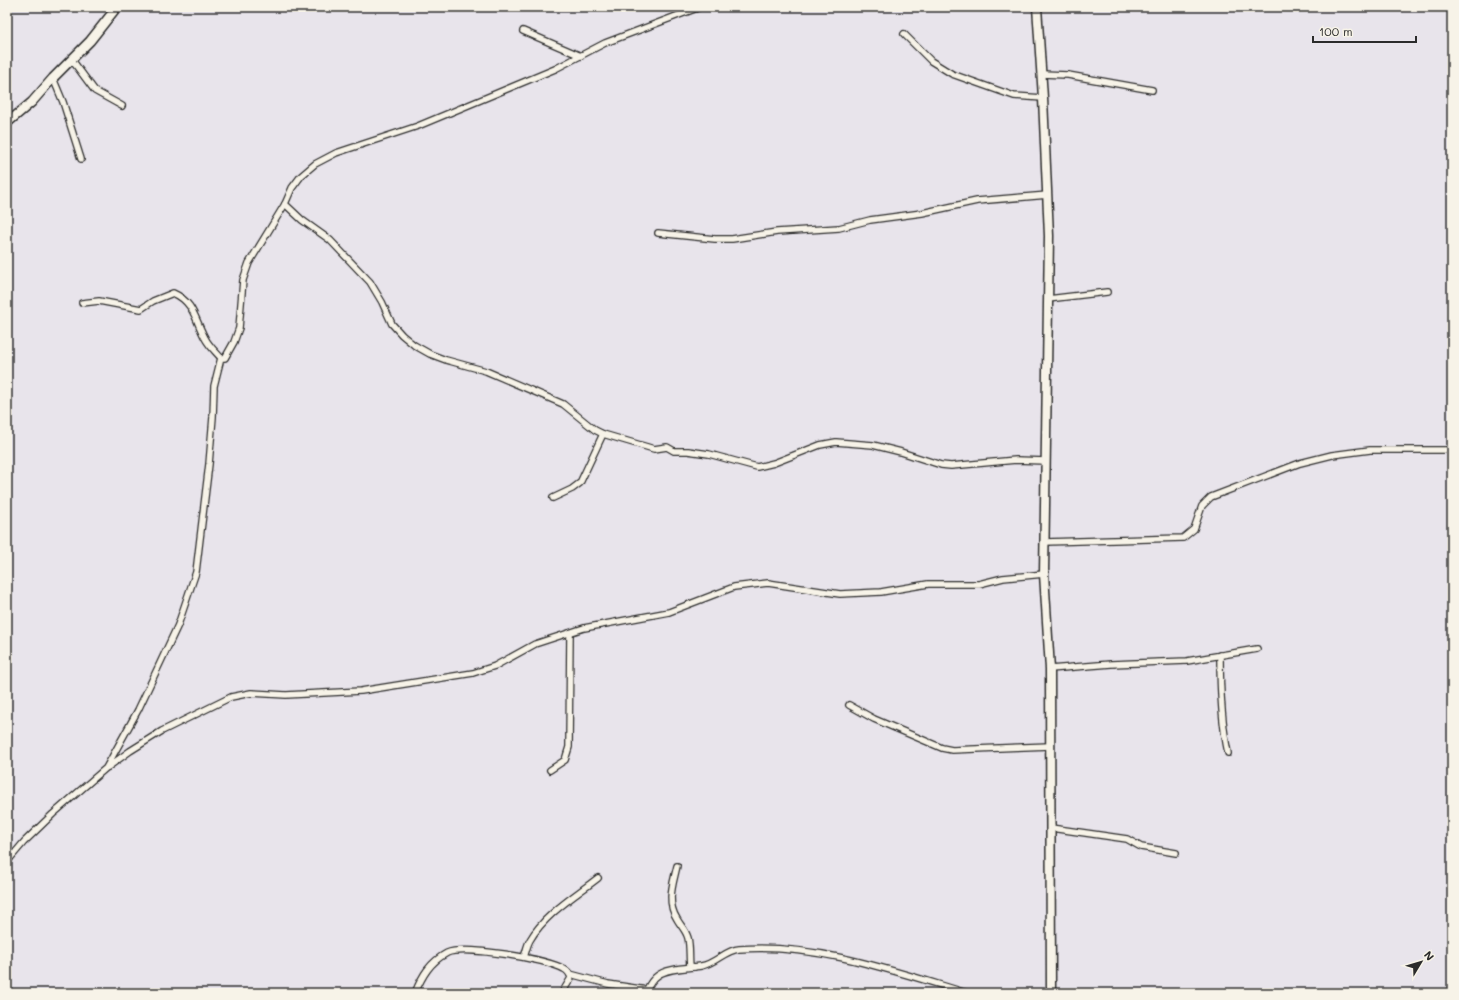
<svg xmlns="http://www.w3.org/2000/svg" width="1459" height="1000" font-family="Mali,sans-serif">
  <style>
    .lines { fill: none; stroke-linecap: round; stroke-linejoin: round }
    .street-casing { stroke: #2b2b2b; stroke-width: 8 }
    .secondary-casing { stroke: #2b2b2b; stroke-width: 11 }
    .street { stroke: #f7f3e8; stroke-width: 5.5 }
    .secondary { stroke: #f7f3e8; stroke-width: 8 }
  </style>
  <rect width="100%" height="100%" fill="#e8e4eb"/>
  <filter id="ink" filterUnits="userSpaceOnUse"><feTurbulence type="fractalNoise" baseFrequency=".025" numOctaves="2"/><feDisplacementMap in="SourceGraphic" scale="8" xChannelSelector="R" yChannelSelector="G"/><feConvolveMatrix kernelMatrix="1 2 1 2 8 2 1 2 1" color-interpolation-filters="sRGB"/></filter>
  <g filter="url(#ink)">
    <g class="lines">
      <g class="street-casing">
        <g id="street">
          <path d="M523 31 581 56"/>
          <path d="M904 34 931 61 952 74 1014 96 1043 98"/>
          <path d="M72 60 95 91 122 106"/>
          <path d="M1041 74 1068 75 1152 90"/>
          <path d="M53 78 63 102 81 159"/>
          <path d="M285 204 302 220 330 240 370 282 382 302 392 324 402 335 414 345 430 354 446 360 486 371 563 404 595 430 603 434 654 449 667 447 674 451H688L709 454 757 467 774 463 820 445 836 442 873 445 901 452 941 465 951 466 1016 460 1046 461"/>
          <path d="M658 233 715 239H732L777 232 839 228 870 220 922 213 977 201 1048 195"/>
          <path d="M1048 299 1107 292"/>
          <path d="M82 303 99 301 141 309 153 301 173 293C194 302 195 320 205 338 209 346 216 352 221 358"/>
          <path d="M553 498 572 489 580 483 603 434"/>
          <path d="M1045 542 1183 538 1194 529 1202 506 1211 497 1300 463 1332 455 1370 450H1452"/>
          <path d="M1220 655C1220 688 1221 720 1228 753"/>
          <path d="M1050 669 1111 664 1187 661 1257 649"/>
          <path d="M849 705 874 719 942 748 952 750 1050 746"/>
          <path d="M108 767 130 751 162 731 231 697 251 693 286 695 361 691 473 673 495 666 535 644 584 628 669 612 734 587 768 583 840 594 881 592 928 584H979L1003 578 1044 574"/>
          <path d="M550 770 565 760 569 747 570 633"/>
          <path d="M1051 828 1127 839 1141 847 1176 853"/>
          <path d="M7 862 24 842 53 814 106 768 138 710 178 625 196 572 209 464 213 417 214 386 221 358H225L234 342 239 328 243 280 249 263 285 204 292 188 301 176 315 164 336 153 418 126 555 69 605 43 700 7"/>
          <path d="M677 866C673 884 666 902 677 919 680 925 686 930 688 938 690 946 689 957 690 966L694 967"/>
          <path d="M524 957C526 952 527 945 530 940 545 914 575 896 598 878"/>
          <path d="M570 974 608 984 647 990"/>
          <path d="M415 993C422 976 430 962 447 953 464 945 547 959 564 969 568 971 570 974 571 978L562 993"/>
          <path d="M645 993C648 987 651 980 657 976 666 968 689 968 701 966 715 964 725 950 739 949 815 943 894 971 967 993"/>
        </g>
      </g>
      <g class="secondary-casing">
        <g id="secondary">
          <path d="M1037 7 1043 98 1049 236 1044 574 1050 669 1051 993"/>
          <path d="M7 123 32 102 53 78 90 41 117 7"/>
        </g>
      </g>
      <use href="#street" class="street"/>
      <use href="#secondary" class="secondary"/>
    </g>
  </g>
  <rect width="1459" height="1000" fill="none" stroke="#f7f3e8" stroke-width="24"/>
  <rect x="12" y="12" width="1435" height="976" fill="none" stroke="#2b2b2b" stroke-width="1.5" filter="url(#ink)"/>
  <g transform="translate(1421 962) rotate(52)" stroke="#f7f3e8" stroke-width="3" paint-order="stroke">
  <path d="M0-3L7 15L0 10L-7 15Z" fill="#2b2b2b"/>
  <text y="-6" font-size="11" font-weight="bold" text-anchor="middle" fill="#2b2b2b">N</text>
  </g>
  <path d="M1313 36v6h103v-6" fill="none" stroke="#2b2b2b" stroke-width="2"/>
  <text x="1319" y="36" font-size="12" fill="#2b2b2b" stroke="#f7f3e8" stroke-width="3" paint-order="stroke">100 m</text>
</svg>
